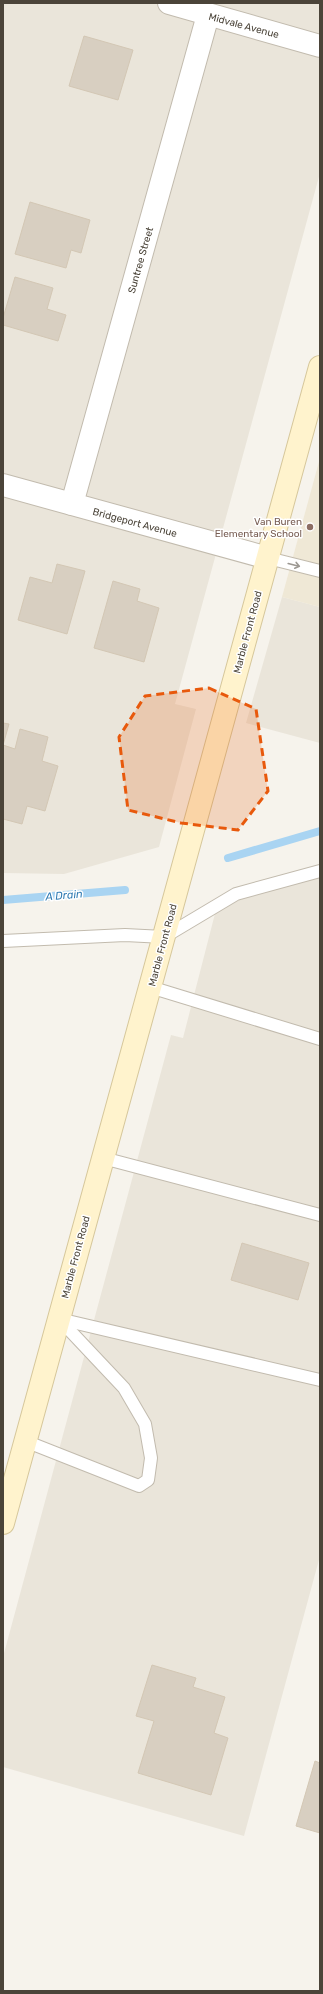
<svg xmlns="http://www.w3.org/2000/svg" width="323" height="1994" font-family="Rubik,sans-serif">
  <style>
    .residential { fill: #eae5da }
    .education { fill: #efe8d6 }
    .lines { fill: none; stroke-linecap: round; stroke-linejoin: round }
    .stream { stroke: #a9d4f2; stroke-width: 8 }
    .building { fill: #d8cfc1; stroke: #d3c7b4 }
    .lane-casing { stroke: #c2bbae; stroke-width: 14 }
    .street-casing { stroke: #c2bbae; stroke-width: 24 }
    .secondary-casing { stroke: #d6c79b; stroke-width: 24 }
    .lane { stroke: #fff; stroke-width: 12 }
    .street { stroke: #fff; stroke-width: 22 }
    .secondary { stroke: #fff3cd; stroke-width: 22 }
    .oneway { stroke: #9c9892 }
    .marked { fill: #e8590c; fill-opacity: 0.2; stroke: #e8590c; stroke-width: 3; stroke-dasharray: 8 5; stroke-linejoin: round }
    .education-dot { fill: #8d6e63; stroke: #fff; stroke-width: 1.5 }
    .labels { text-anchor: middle; stroke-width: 3; stroke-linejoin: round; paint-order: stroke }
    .street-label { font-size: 10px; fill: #4b4439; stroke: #fff }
    .education-label { font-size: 10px; fill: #785e54; stroke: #fff; text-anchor: end }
    .water-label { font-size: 11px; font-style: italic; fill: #2e7ab2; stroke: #fff }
  </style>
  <rect width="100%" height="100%" fill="#f6f3ec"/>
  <g class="residential">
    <path d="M3 3H320V173L175 704 196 709 159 847 64 874 3 873Z"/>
    <path d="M282 597 320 607V743L246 723Z"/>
    <path d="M320 873V1556L244 1836 3 1767V1657L171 1035 183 1038 218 902Z"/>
  </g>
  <path class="education" d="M320 458V607L282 597Z"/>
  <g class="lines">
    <g class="stream">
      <path d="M228 858 320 831"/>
      <path d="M3 900 125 890"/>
    </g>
  </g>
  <g class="building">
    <path d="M84 36 133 50 118 100 69 86Z"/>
    <path d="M30 202 90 220 81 253 71 250 66 268 15 254Z"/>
    <path d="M15 277 53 288 47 309 66 315 58 341 3 325V318Z"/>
    <path d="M57 564 85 571 67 634 18 620 30 577 52 583Z"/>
    <path d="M113 581 140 589 137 601 159 608 144 662 94 648Z"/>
    <path d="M3 723 9 724 3 745 15 749 20 729 48 737 42 761 58 766 45 811 27 806 22 824 3 819Z"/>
    <path d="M242 1243 309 1263 298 1300 231 1280Z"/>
    <path d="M152 1665 196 1678 193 1687 225 1697 214 1733 228 1738 211 1795 138 1773 154 1721 136 1716Z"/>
    <path d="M315 1761 320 1763V1833L296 1826Z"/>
  </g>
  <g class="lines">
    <g class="lane-casing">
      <g id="lane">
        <path d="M268 558 320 571"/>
        <path d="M3 941 125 935 164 937 236 894 320 871"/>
        <path d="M150 987 320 1039"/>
        <path d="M103 1158 320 1215"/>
        <path d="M59 1319 320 1380"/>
        <path d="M25 1441 139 1486 148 1480 151 1458 145 1424 124 1388 59 1319"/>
      </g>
    </g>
    <g class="street-casing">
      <g id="street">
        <path d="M169 3 320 46"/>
        <path d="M3 485 268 558"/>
        <path d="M72 504 208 15"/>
      </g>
    </g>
    <g class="secondary-casing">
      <path id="secondary" d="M3 1523 320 367"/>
    </g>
    <use href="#lane" class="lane"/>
    <use href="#street" class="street"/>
    <use href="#secondary" class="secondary"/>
  </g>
  <defs><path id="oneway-shaft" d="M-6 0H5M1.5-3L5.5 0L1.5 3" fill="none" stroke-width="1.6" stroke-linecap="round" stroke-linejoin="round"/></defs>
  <use class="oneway" href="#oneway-shaft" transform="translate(294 565) rotate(14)"/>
  <path class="marked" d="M209 688 256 709 268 791 238 830 181 823 128 810 119 737 145 696Z"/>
  <circle class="education-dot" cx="310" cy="527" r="4"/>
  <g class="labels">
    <g class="street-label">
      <text transform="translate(244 25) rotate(15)" y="4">Midvale Avenue</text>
      <text transform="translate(140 260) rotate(-74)" y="4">Suntree Street</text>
      <text transform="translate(135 522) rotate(15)" y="4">Bridgeport Avenue</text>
      <text transform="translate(247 632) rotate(-75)" y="4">Marble Front Road</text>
      <text transform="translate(162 945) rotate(-75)" y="4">Marble Front Road</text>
      <text transform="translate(75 1257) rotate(-75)" y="4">Marble Front Road</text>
    </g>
    <g class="education-label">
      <text x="302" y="525">Van Buren<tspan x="302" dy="12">Elementary School</tspan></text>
    </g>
    <g class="water-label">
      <text transform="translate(64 895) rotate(-5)" y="4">A Drain</text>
    </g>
  </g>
  <rect width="323" height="1994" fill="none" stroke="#4b4439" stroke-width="8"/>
</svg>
